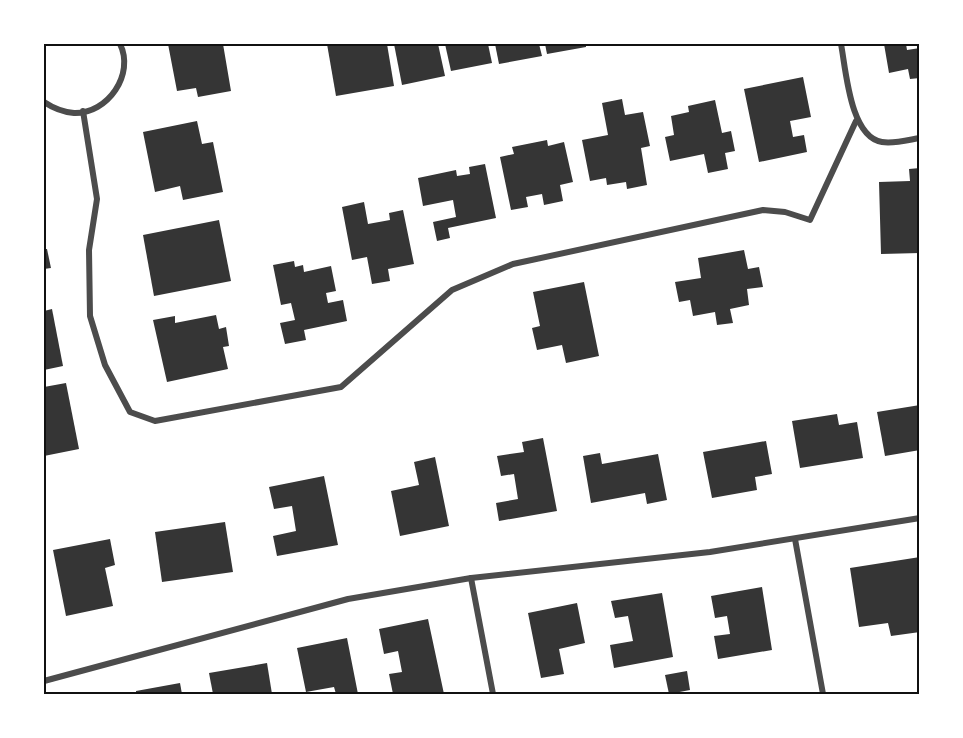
<svg xmlns="http://www.w3.org/2000/svg" width="963" height="738" font-family="Quicksand,sans-serif">
  <style>
    .building { fill: #353535 }
    .lines { fill: none; stroke-linecap: round; stroke-linejoin: round }
    .minor { stroke: #4c4c4c; stroke-width: 6 }
    .neatline { fill: none; stroke: #111; stroke-width: 2 }
  </style>
  <rect width="100%" height="100%" fill="#fff"/>
  <g class="building">
    <path d="M168 44H223L231 91 198 97 196 88 177 91Z"/>
    <path d="M327 44H387L394 86 336 96Z"/>
    <path d="M394 44H438L445 76 402 85Z"/>
    <path d="M445 44H488L492 63 451 71Z"/>
    <path d="M495 44H539L542 56 499 64Z"/>
    <path d="M545 44H586V47L547 54Z"/>
    <path d="M884 44H906L907 50 920 48V78L910 79 908 69 889 73Z"/>
    <path d="M803 77 811 117 790 121 793 137 804 135 807 152 759 162 744 89Z"/>
    <path d="M622 99 625 115 643 112 650 146 641 148 647 185 627 189 626 182 607 185 606 178 590 181 582 140 608 135 602 103Z"/>
    <path d="M715 100 722 133 731 131 735 151 725 153 728 169 708 173 704 154 670 161 665 137 674 135 671 116 689 112 688 106Z"/>
    <path d="M197 121 202 144 213 142 223 192 183 200 180 186 155 192 143 132Z"/>
    <path d="M547 140 548 146 564 142 573 182 560 185 563 201 544 205 542 194 526 197 528 207 511 210 500 157 514 154 512 147Z"/>
    <path d="M485 164 496 218 448 228 450 238 437 241 433 222 456 217 453 200 423 206 418 178 456 170 457 176 470 174 469 167Z"/>
    <path d="M920 168V253L881 254 879 182 910 181 909 169Z"/>
    <path d="M364 202 368 224 390 220 389 213 403 210 414 264 388 269 390 281 372 284 367 257 352 260 342 207Z"/>
    <path d="M219 220 231 281 154 296 143 235Z"/>
    <path d="M44 249H47L51 268 44 269Z"/>
    <path d="M744 250 748 269 759 267 763 287 747 289 749 305 730 309 733 323 717 325 715 312 693 316 690 300 679 302 675 282 701 278 698 258Z"/>
    <path d="M294 261 295 267 303 265 304 272 331 266 336 291 326 293 328 303 343 300 347 321 304 330 306 340 285 344 280 323 295 320 291 303 281 305 273 265Z"/>
    <path d="M584 282 599 356 566 363 562 345 537 350 532 328 540 326 533 292Z"/>
    <path d="M52 309 63 366 44 370V311Z"/>
    <path d="M216 315 219 329 226 327 229 346 223 347 228 369 167 382 153 320 175 316V323Z"/>
    <path d="M66 383 79 449 44 456V387Z"/>
    <path d="M920 405V450L885 456 877 412Z"/>
    <path d="M837 414 839 425 857 422 863 458 800 468 792 421Z"/>
    <path d="M543 438 557 511 499 521 496 503 518 499 514 474 501 476 497 456 524 452 522 442Z"/>
    <path d="M766 441 772 474 755 477 757 490 712 498 703 452Z"/>
    <path d="M600 453 602 464 658 454 667 500 647 504 645 493 591 503 583 456Z"/>
    <path d="M435 457 449 526 400 536 391 491 419 485 414 462Z"/>
    <path d="M324 476 338 545 277 556 273 536 296 531 292 506 274 509 269 487Z"/>
    <path d="M225 522 233 572 162 582 155 532Z"/>
    <path d="M110 539 115 565 105 568 113 606 66 616 53 550Z"/>
    <path d="M920 557V632L891 636 888 623 859 627 850 568Z"/>
    <path d="M762 587 772 650 718 659 714 636 730 634 727 616 715 618 711 596Z"/>
    <path d="M662 593 673 657 614 668 610 645 633 641 628 616 615 618 611 601Z"/>
    <path d="M577 603 585 643 559 649 564 674 541 678 528 613Z"/>
    <path d="M428 619 444 694H393L389 674 402 672 398 651 384 654 379 629Z"/>
    <path d="M347 638 358 694H336L334 687 306 692 297 648Z"/>
    <path d="M267 663 272 694H213L209 673Z"/>
    <path d="M687 671 690 690 669 694 665 675Z"/>
    <path d="M180 683 182 694H136V691Z"/>
  </g>
  <g class="lines">
    <g class="minor">
      <path d="M841 44C846 70 850 137 882 142 894 144 908 140 920 138"/>
      <path d="M44 102C53 108 62 112 74 113 108 114 135 74 120 44"/>
      <path d="M83 111 97 199 89 250 90 316 105 365 130 412 155 421 341 387 452 290 513 264 763 210 785 212 810 220 856 121"/>
      <path d="M795 539 823 694"/>
      <path d="M471 578 493 694"/>
      <path d="M44 681 348 599 471 578 710 552 920 518"/>
    </g>
  </g>
  <rect width="963" height="738" fill="none" stroke="#ffffff" stroke-width="90"/>
  <rect x="45" y="45" width="873" height="648" class="neatline"/>
</svg>
